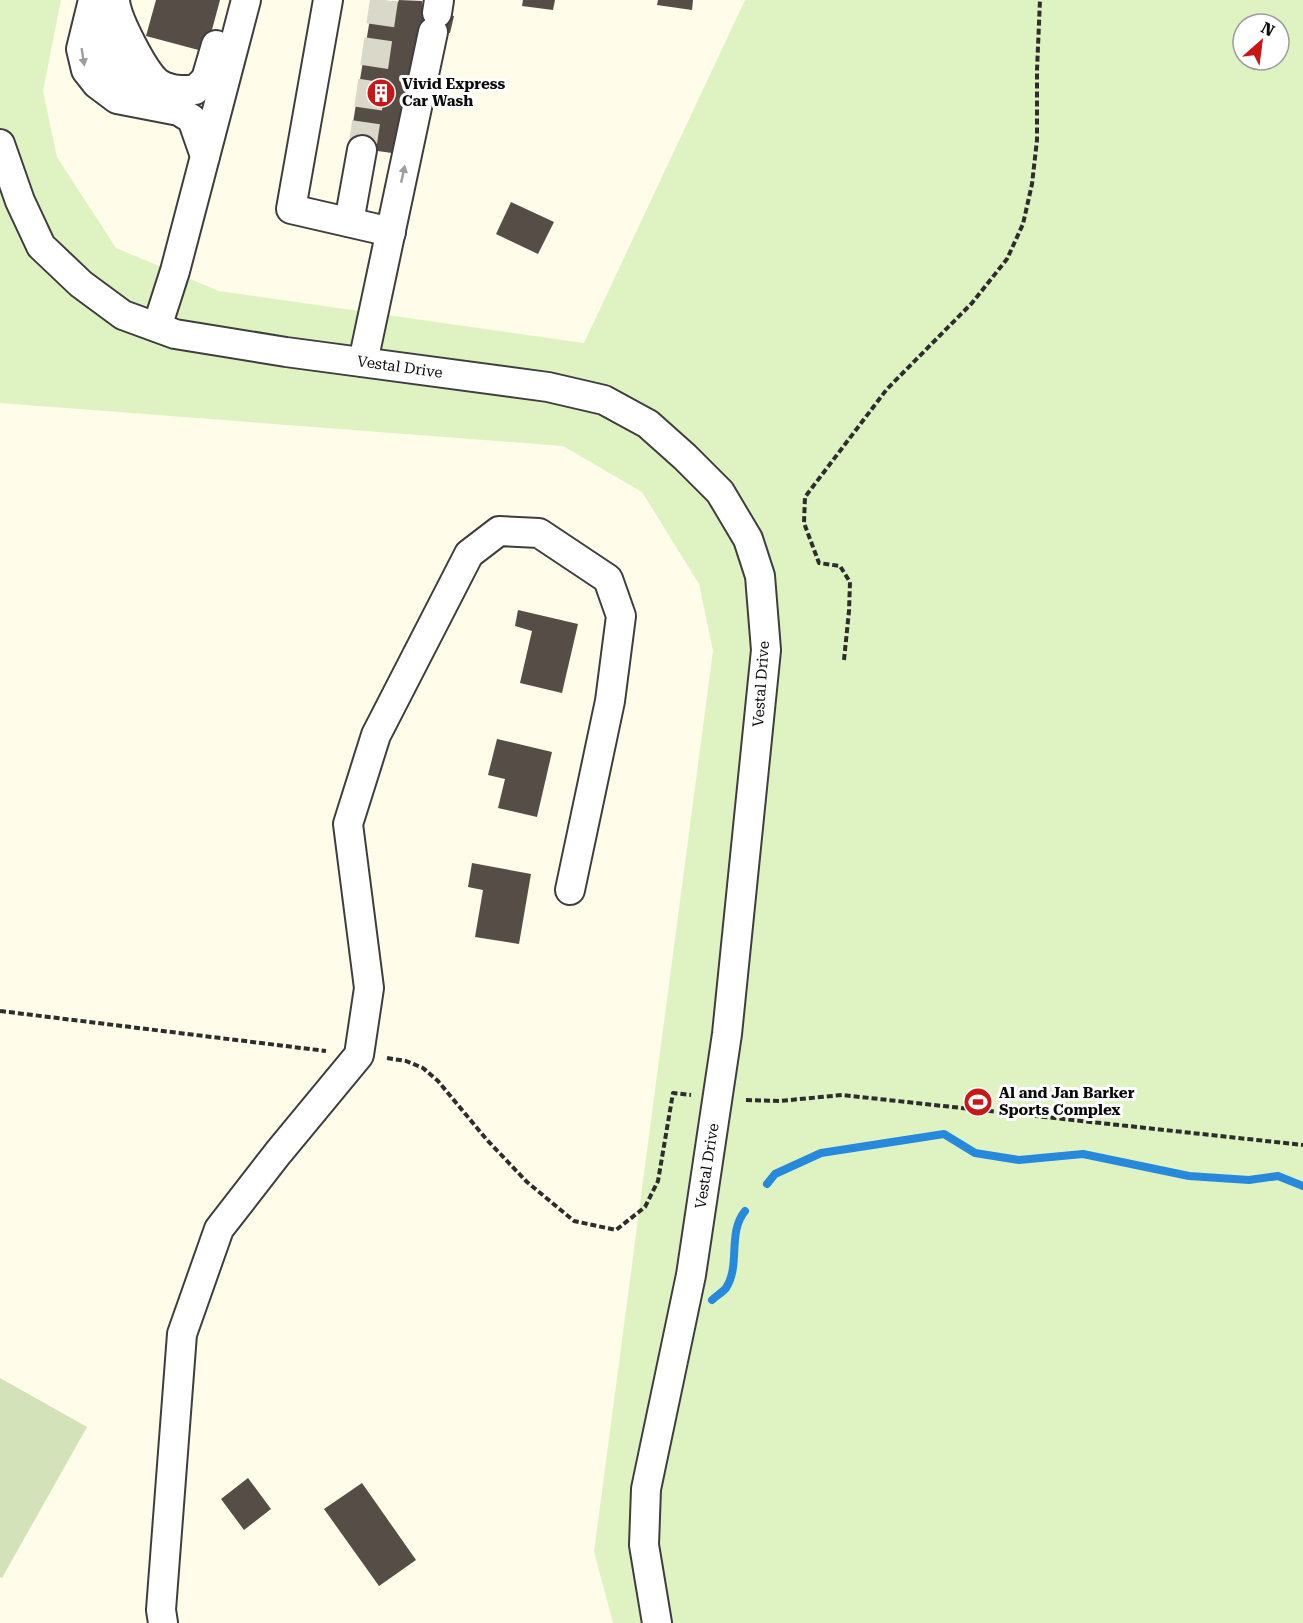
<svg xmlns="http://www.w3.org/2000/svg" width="1303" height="1623" font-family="'Roboto Serif',serif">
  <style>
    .cemetery { fill: #d3e2b9 }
    .pitch { fill: #dff3c2; fill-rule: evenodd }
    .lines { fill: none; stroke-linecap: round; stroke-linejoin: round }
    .stream { stroke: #2789db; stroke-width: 8 }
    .building { fill: #554d46 }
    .minor-tunnel { stroke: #dad8c8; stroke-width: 28; stroke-dasharray: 28 14; stroke-linecap: butt }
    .minor-casing { stroke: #3e3e3e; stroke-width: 32 }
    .path { stroke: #2d2d2d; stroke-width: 4; stroke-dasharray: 6 3; stroke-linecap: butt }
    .minor { stroke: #fff; stroke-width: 28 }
    .oneway { fill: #9d9d9d }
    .labels { text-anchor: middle; stroke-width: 6; stroke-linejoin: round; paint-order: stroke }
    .poi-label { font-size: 15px; font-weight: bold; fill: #0b0b0b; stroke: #fff; text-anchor: start }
    .street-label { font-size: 15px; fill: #0b0b0b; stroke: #fff }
  </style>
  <rect width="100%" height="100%" fill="#fffce9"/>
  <path class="cemetery" d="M0 1378 87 1427 2 1578 0 1577Z"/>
  <path class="pitch" d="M0 0H61L43 91 57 157 116 248 219 291 584 343 745 0H1303V1623H613L594 1552 713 651 699 584 642 492 563 446 0 403ZM1243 24H1279V60H1243Z"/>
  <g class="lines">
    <g class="stream">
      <path d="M767 1184 775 1174 821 1153 944 1134 975 1153 1019 1160 1083 1154 1189 1176 1249 1180 1278 1176 1303 1186"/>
      <path d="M712 1300C716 1296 723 1292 726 1288 741 1265 727 1233 745 1211"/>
    </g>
  </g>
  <g class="building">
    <path d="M156 0H220L206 52 146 36Z"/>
    <path d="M373 0 398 2 399 0 422 1 423 11 454 16 450 33 418 29 392 153 349 147Z"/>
    <path d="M523 0H555L553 10 522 6Z"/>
    <path d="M658 0H693L692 10 657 5Z"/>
    <path d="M511 202 554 222 538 254 496 234Z"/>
    <path d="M518 610 578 624 562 693 520 683 532 631 515 626Z"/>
    <path d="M497 739 552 752 537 817 498 808 505 779 488 775Z"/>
    <path d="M472 863 531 874 519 944 475 937 483 890 468 887Z"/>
    <path d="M248 1478 271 1509 244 1530 221 1499Z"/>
    <path d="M362 1483 416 1560 379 1586 324 1509Z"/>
  </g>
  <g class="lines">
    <path class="minor-tunnel" d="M362 150 384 0"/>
    <g class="minor-casing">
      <g id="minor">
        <path d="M93 0 81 49 86 70 97 84 117 99 179 111 192 119 205 156"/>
        <path d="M110 0C104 14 102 27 105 42 111 77 135 85 168 88"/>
        <path d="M115 0C116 18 144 72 158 83 169 91 182 90 195 90L206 79 216 45"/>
        <path d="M328 0 291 209 391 232"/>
        <path d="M437 13 439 0"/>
        <path d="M0 144 20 201 41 246 81 284 123 315 175 334 286 352 548 387 604 400 648 424 685 457 720 492 748 539 760 576 766 650 727 1034 691 1275 646 1489 644 1545 657 1623"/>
        <path d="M349 222 362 150"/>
        <path d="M157 327 175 271 246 0"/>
        <path d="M363 362 433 32"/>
        <path d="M163 1623 161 1610 182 1334 219 1229 278 1153 359 1055 369 988 348 824 376 735 469 554 499 531 539 533 608 579 621 616 610 701 570 890"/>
      </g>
    </g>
    <g class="path">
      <path d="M844 660 849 611 850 582 840 566 819 563 804 523 805 497 887 389 972 303 1007 259 1023 224 1032 184 1037 140V70L1040 0"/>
      <path d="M0 1011 326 1051"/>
      <path d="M387 1058 406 1061 423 1068 438 1081 487 1140 527 1182 574 1221 616 1230 645 1207 658 1181 673 1093 691 1095"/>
      <path d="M746 1100 780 1101 842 1095 1303 1145"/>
    </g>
    <use href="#minor" class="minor"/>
  </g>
  <defs><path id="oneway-solid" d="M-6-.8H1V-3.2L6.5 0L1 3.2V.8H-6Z" transform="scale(1.5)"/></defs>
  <g class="oneway">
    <use href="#oneway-solid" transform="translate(83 57) rotate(81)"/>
    <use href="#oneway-solid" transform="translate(403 174) rotate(-78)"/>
  </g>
  <defs>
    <g id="building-disc" transform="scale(1.5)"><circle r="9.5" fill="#c81716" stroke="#fff"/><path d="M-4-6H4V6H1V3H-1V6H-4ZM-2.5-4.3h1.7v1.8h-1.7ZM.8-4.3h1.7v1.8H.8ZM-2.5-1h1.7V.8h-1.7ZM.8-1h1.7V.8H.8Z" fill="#fff"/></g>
    <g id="stadium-disc" transform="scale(1.5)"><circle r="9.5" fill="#c81716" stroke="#fff"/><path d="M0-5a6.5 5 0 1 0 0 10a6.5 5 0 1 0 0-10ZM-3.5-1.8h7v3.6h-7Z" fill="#fff"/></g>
  </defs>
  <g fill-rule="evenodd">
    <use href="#building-disc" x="381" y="93"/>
    <use href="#stadium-disc" x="978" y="1102"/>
  </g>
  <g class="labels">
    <g class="poi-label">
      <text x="402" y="89">Vivid Express<tspan x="402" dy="17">Car Wash</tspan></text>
      <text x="999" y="1098">Al and Jan Barker<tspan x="999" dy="17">Sports Complex</tspan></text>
    </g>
    <g class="street-label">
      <text transform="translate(400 367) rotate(8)" y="5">Vestal Drive</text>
      <text transform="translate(761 684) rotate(-86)" y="5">Vestal Drive</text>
      <text transform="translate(707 1166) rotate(-81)" y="5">Vestal Drive</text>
    </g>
  </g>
  <g transform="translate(1261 42) rotate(28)"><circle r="28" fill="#ffffff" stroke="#9d9d9d" stroke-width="1.5"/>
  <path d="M0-4.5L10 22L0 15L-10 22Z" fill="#c81716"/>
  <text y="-9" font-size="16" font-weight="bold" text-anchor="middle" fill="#0b0b0b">N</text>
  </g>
</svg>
